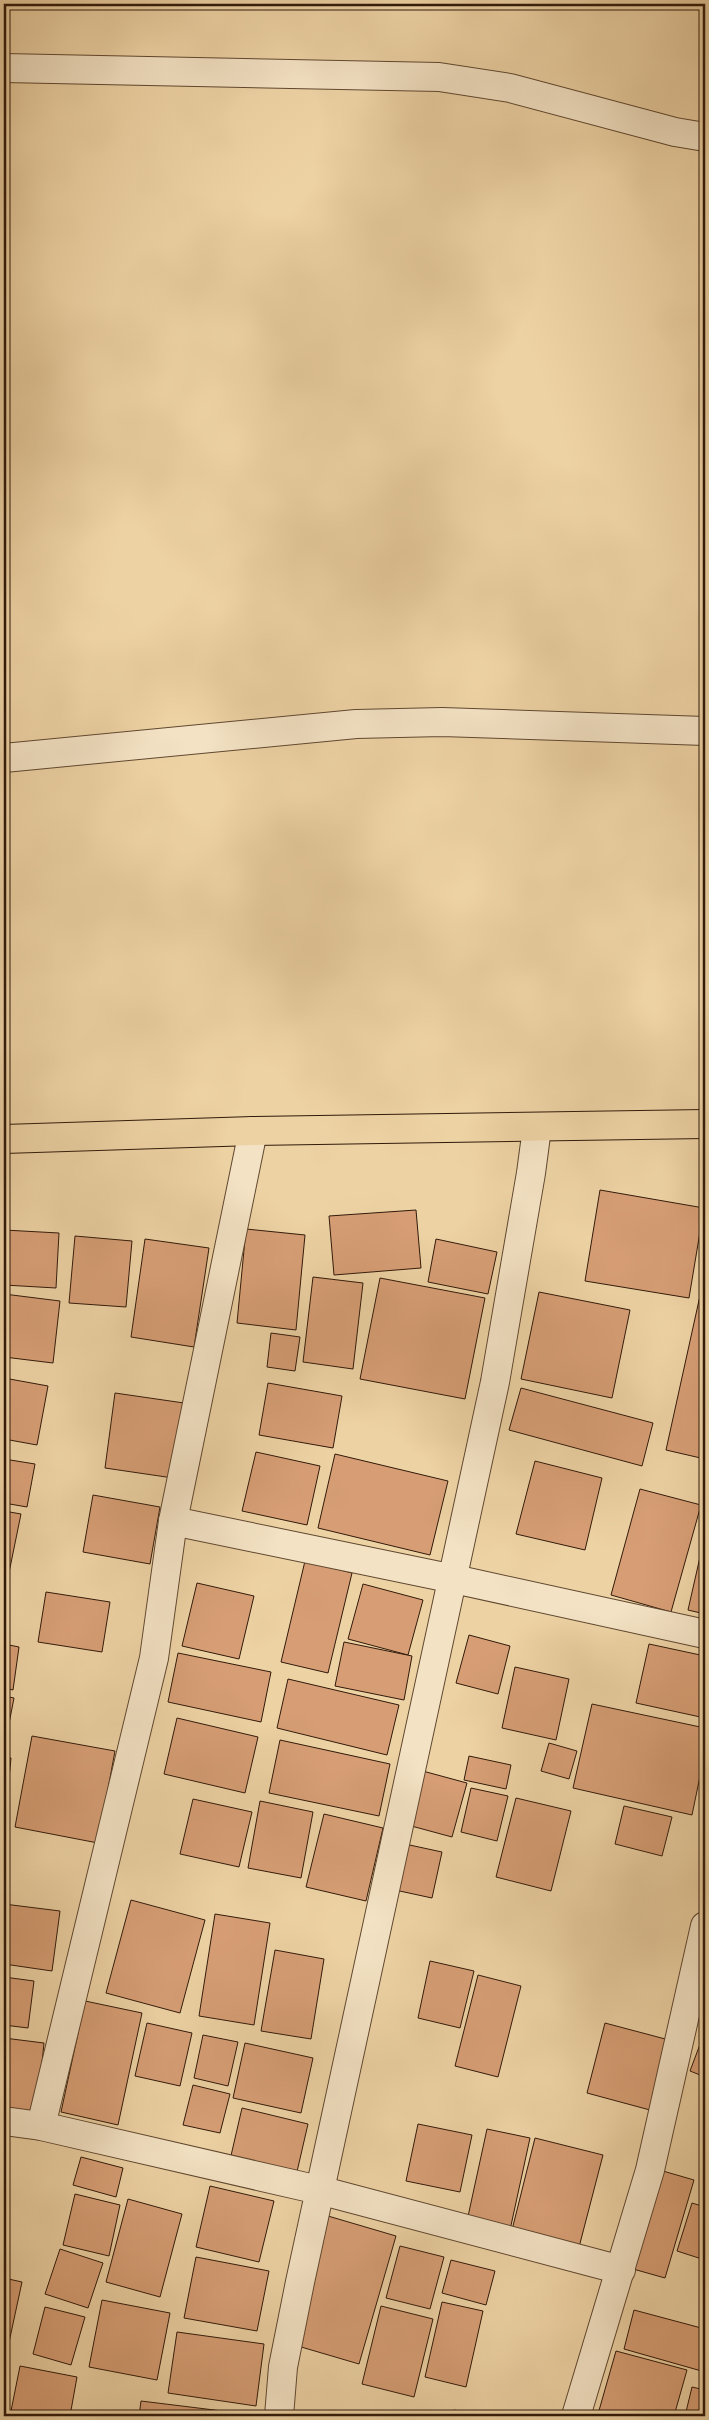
<svg xmlns="http://www.w3.org/2000/svg" width="709" height="2420" font-family="Cardo,serif">
  <style>
    .building { fill: #d79e75; stroke: #311a0a }
    .lines { fill: none; stroke-linecap: round; stroke-linejoin: round }
    .minor-casing { stroke: #604830; stroke-width: 30 }
    .trunk-casing { stroke: #311a0a; stroke-width: 30 }
    .minor { stroke: #f3e2c4; stroke-width: 28 }
    .trunk { stroke: #edd2a4; stroke-width: 28 }
  </style>
  <rect width="100%" height="100%" fill="#edd2a4"/>
  <filter id="stains"><feTurbulence type="fractalNoise" baseFrequency=".004" numOctaves="4"/><feColorMatrix values="0 0 0 0 .2 0 0 0 0 .09 0 0 0 0 .02 0 0 0 .5 -.17"/></filter>
  <radialGradient id="worn" r=".72"><stop offset=".6" stop-color="#630" stop-opacity="0"/><stop offset="1" stop-color="#630" stop-opacity=".3"/></radialGradient>
  <g class="building">
    <path d="M600 1190 704 1208 689 1298 585 1281Z"/>
    <path d="M416 1210 421 1268 334 1275 329 1216Z"/>
    <path d="M246 1229 305 1235 296 1330 237 1323Z"/>
    <path d="M4 1230 59 1233 56 1288 4 1285Z"/>
    <path d="M75 1236 132 1241 126 1307 69 1303Z"/>
    <path d="M145 1239 209 1248 194 1347 131 1337Z"/>
    <path d="M436 1239 497 1252 488 1294 428 1282Z"/>
    <path d="M705 1273V1459L666 1450Z"/>
    <path d="M313 1277 363 1283 353 1369 303 1362Z"/>
    <path d="M380 1278 485 1298 465 1399 360 1379Z"/>
    <path d="M539 1292 630 1310 612 1398 521 1379Z"/>
    <path d="M4 1294 60 1301 53 1363 4 1357Z"/>
    <path d="M271 1333 300 1337 295 1371 267 1367Z"/>
    <path d="M4 1378 48 1386 37 1445 4 1439Z"/>
    <path d="M268 1383 342 1396 333 1448 259 1435Z"/>
    <path d="M521 1388 653 1423 642 1466 509 1430Z"/>
    <path d="M115 1393 184 1403 173 1478 105 1468Z"/>
    <path d="M256 1452 320 1466 307 1525 242 1511Z"/>
    <path d="M335 1454 448 1481 430 1555 318 1528Z"/>
    <path d="M4 1459 35 1464 27 1507 4 1503Z"/>
    <path d="M535 1461 602 1478 585 1550 516 1534Z"/>
    <path d="M640 1489 701 1505 671 1612 611 1595Z"/>
    <path d="M93 1495 160 1507 150 1564 83 1552Z"/>
    <path d="M4 1511 21 1514 4 1597Z"/>
    <path d="M705 1535V1614L688 1610Z"/>
    <path d="M305 1561 352 1573 328 1673 281 1662Z"/>
    <path d="M197 1583 254 1596 239 1659 182 1646Z"/>
    <path d="M363 1584 423 1600 408 1655 348 1639Z"/>
    <path d="M46 1592 110 1602 102 1652 38 1642Z"/>
    <path d="M469 1635 510 1646 498 1694 456 1683Z"/>
    <path d="M344 1642 412 1656 404 1700 335 1686Z"/>
    <path d="M4 1644 19 1647 13 1690 4 1688Z"/>
    <path d="M649 1644 705 1656V1718L636 1703Z"/>
    <path d="M178 1653 271 1672 261 1722 168 1702Z"/>
    <path d="M515 1667 569 1679 556 1740 502 1728Z"/>
    <path d="M288 1679 399 1705 387 1755 277 1728Z"/>
    <path d="M4 1696 14 1698 4 1749Z"/>
    <path d="M592 1704 705 1728V1752L692 1815 573 1788Z"/>
    <path d="M177 1718 258 1737 245 1793 164 1774Z"/>
    <path d="M32 1736 115 1751 98 1843 15 1827Z"/>
    <path d="M280 1740 390 1764 379 1816 269 1793Z"/>
    <path d="M549 1743 577 1751 569 1779 541 1771Z"/>
    <path d="M469 1756 511 1765 506 1789 464 1780Z"/>
    <path d="M4 1757 11 1758 5 1821H4Z"/>
    <path d="M419 1770 467 1783 452 1837 404 1824Z"/>
    <path d="M471 1788 508 1796 497 1841 461 1832Z"/>
    <path d="M516 1798 571 1811 551 1891 496 1877Z"/>
    <path d="M193 1799 252 1812 239 1867 180 1854Z"/>
    <path d="M260 1801 313 1812 301 1878 248 1868Z"/>
    <path d="M624 1806 672 1817 662 1856 615 1844Z"/>
    <path d="M324 1814 383 1828 366 1901 306 1887Z"/>
    <path d="M405 1844 442 1852 432 1898 395 1890Z"/>
    <path d="M131 1900 205 1920 180 2013 106 1993Z"/>
    <path d="M4 1904 60 1911 52 1971 4 1964Z"/>
    <path d="M215 1914 270 1923 254 2025 199 2016Z"/>
    <path d="M275 1950 324 1959 311 2039 261 2031Z"/>
    <path d="M430 1961 474 1971 460 2028 418 2018Z"/>
    <path d="M478 1975 521 1986 498 2077 455 2066Z"/>
    <path d="M4 1977 34 1981 28 2028 4 2025Z"/>
    <path d="M85 2001 142 2013 118 2125 61 2112Z"/>
    <path d="M147 2023 192 2033 180 2086 135 2076Z"/>
    <path d="M605 2023 669 2040 650 2110 587 2093Z"/>
    <path d="M705 2031V2077L690 2071Z"/>
    <path d="M203 2035 238 2042 228 2086 194 2078Z"/>
    <path d="M4 2038 44 2043 37 2113 4 2109Z"/>
    <path d="M245 2043 313 2058 301 2113 233 2098Z"/>
    <path d="M193 2085 230 2094 220 2133 183 2125Z"/>
    <path d="M242 2108 308 2124 296 2176 230 2160Z"/>
    <path d="M418 2124 472 2135 460 2192 406 2181Z"/>
    <path d="M487 2129 530 2138 510 2230 467 2221Z"/>
    <path d="M535 2138 603 2155 578 2251 511 2234Z"/>
    <path d="M81 2157 123 2168 116 2197 73 2185Z"/>
    <path d="M656 2169 694 2180 665 2278 626 2267Z"/>
    <path d="M210 2186 274 2201 259 2262 196 2247Z"/>
    <path d="M75 2194 120 2205 109 2256 63 2245Z"/>
    <path d="M128 2199 182 2214 160 2297 106 2282Z"/>
    <path d="M692 2203 705 2207V2260L677 2251Z"/>
    <path d="M328 2216 396 2236 359 2364 291 2344Z"/>
    <path d="M400 2246 444 2257 430 2309 386 2298Z"/>
    <path d="M60 2249 103 2263 88 2308 45 2294Z"/>
    <path d="M196 2257 269 2271 257 2331 184 2318Z"/>
    <path d="M451 2260 495 2271 486 2305 442 2293Z"/>
    <path d="M4 2278 22 2282 5 2361H4Z"/>
    <path d="M102 2300 170 2313 157 2380 89 2367Z"/>
    <path d="M442 2302 483 2311 466 2387 425 2377Z"/>
    <path d="M381 2306 433 2319 414 2397 362 2384Z"/>
    <path d="M45 2307 85 2317 71 2365 33 2354Z"/>
    <path d="M634 2310 705 2329V2372L624 2349Z"/>
    <path d="M177 2332 264 2344 256 2406 168 2393Z"/>
    <path d="M616 2351 687 2370 674 2416H606L598 2414Z"/>
    <path d="M20 2366 77 2377 70 2416H10Z"/>
    <path d="M692 2387 705 2390V2416H685Z"/>
    <path d="M141 2401 255 2415 254 2416H139Z"/>
    <path d="M454 2410 481 2416H452Z"/>
  </g>
  <g class="lines">
    <g class="minor-casing">
      <g id="minor">
        <path d="M4 68 439 77 510 88 675 132 705 137"/>
        <path d="M4 758 356 724 442 722 705 731"/>
        <path d="M173 1521 454 1579 705 1634"/>
        <path d="M4 2121 41 2126 319 2190 621 2270"/>
        <path d="M41 2126 154 1658 173 1521 253 1131"/>
        <path d="M279 2416 283 2367 300 2282 495 1382 531 1173 537 1128"/>
        <path d="M576 2416 650 2170 705 1926"/>
      </g>
    </g>
    <g class="trunk-casing">
      <path id="trunk" d="M4 1139 253 1131 705 1124"/>
    </g>
    <use href="#minor" class="minor"/>
    <use href="#trunk" class="trunk"/>
  </g>
  <rect width="709" height="2420" fill="none" stroke="#edd2a4" stroke-width="20"/>
  <rect x="5" y="5" width="699" height="2410" fill="none" stroke="#311a0a" stroke-width="2.5"/>
  <rect x="10" y="10" width="689" height="2400" fill="none" stroke="#311a0a"/>
  <rect width="100%" height="100%" filter="url(#stains)"/>
  <rect width="100%" height="100%" fill="url(#worn)"/>
</svg>
